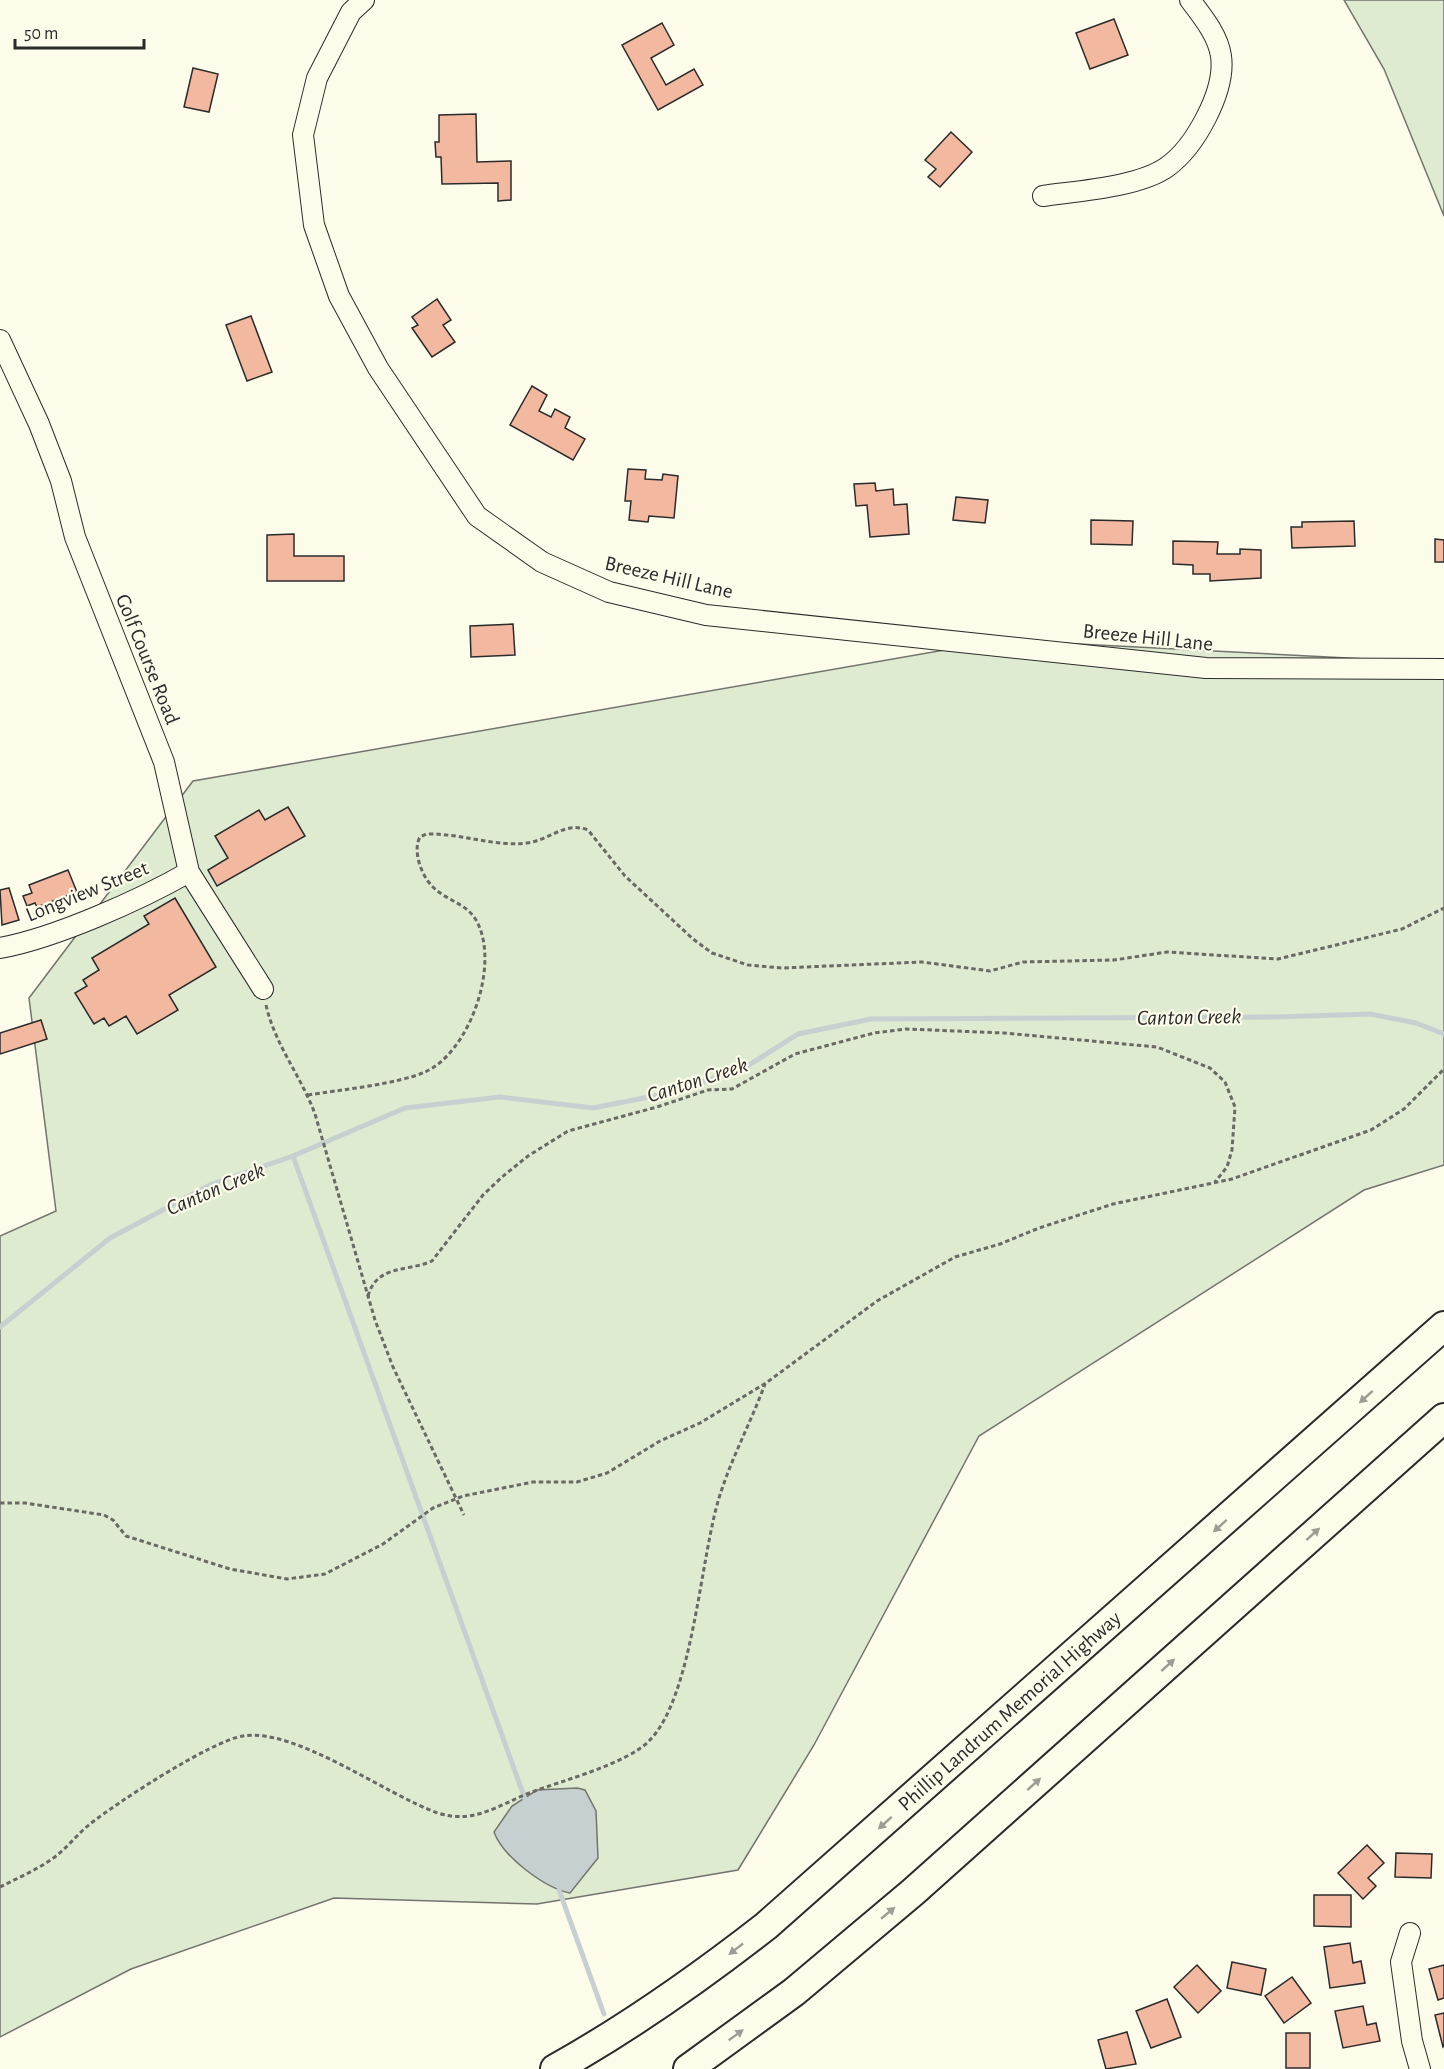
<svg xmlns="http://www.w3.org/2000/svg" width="1444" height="2069" font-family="'Alegreya Sans',sans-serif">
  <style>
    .green { fill: #deebd1; stroke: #74746e; stroke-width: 1.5 }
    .water { fill: #c7d0d0; stroke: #74746e; stroke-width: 1.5 }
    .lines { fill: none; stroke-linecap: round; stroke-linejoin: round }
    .stream { stroke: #c7d0d0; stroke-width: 5 }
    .building { fill: #f2b8a0; stroke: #2b2b2b; stroke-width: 1.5 }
    .minor-casing { stroke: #2b2b2b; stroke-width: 22 }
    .highway-casing { stroke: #2b2b2b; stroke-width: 32 }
    .path { stroke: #6a6964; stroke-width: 3; stroke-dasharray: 4.5 3; stroke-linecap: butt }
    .minor { stroke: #fdfbea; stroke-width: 20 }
    .highway { stroke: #fdfbea; stroke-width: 28 }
    .oneway { fill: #9e9d94 }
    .labels { text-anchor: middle; stroke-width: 4.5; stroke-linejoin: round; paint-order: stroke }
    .street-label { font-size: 21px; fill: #2b2b2b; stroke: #fdfbea }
    .water-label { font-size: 22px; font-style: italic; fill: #2b2b2b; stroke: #fdfbea }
  </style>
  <rect width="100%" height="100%" fill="#fdfbea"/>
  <g class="green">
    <path d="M1344 0H1444V216L1384 69Z"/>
    <path d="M1002 640 1444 663V1165L1364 1190 979 1436 814 1745 738 1870 537 1904 334 1898 131 1969 0 2037V1236L56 1211 29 998 193 781Z"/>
  </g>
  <path class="water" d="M577 1788 585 1790 596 1811 598 1858 570 1893C545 1888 503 1857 494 1832L512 1806 537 1790Z"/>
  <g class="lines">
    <g class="stream">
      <path d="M293 1156 525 1799"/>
      <path d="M0 1327 110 1238 212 1184 293 1156 405 1108 500 1097 593 1108 659 1095 741 1070 798 1034 871 1019 1276 1017 1370 1014 1416 1023 1444 1034"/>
      <path d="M559 1890 604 2014"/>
    </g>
  </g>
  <g class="building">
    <path d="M1114 19 1128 55 1090 69 1076 33Z"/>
    <path d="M662 23 674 45 651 58 666 85 694 69 703 85 658 110 622 45Z"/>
    <path d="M193 68 218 74 209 112 184 107Z"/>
    <path d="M476 114 477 162 511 161V200L498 201V183L442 184 441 157H436L435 142H439V115Z"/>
    <path d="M951 132 972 152 940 187 928 177 936 169 925 160Z"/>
    <path d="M437 299 451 320 443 325 455 342 432 357 412 328 418 325 412 317Z"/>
    <path d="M251 316 272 372 247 381 226 325Z"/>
    <path d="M532 386 547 395 539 411 551 417 555 409 570 417 565 428 585 439 573 460 510 425Z"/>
    <path d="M628 469 646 470 645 479 662 480 663 474 678 476 674 518 649 516 648 522 629 520 631 501H625Z"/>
    <path d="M875 483 876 491 893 489 894 505 907 504 909 534 870 537 867 505 856 506 854 484Z"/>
    <path d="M956 497 988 500 985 523 953 520Z"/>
    <path d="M1091 520 1133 521 1132 545 1091 544Z"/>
    <path d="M1354 521 1355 546 1292 548 1291 527H1302V522Z"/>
    <path d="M294 534V556H344V581H267V535Z"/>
    <path d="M1435 539 1444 540V562H1435Z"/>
    <path d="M1173 541 1218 542 1217 554H1240V549L1261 550V578L1210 581V574H1193V565L1173 564Z"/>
    <path d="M513 624 515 655 471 657 470 626Z"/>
    <path d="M288 807 305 836 217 886 208 870 228 858 215 836 259 810 265 820Z"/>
    <path d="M68 870 77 892 37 907 35 903 27 906 23 896 32 893 29 885Z"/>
    <path d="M9 888 19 920 2 925 0 890Z"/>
    <path d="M175 898 216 967 169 995 178 1010 137 1034 126 1016 109 1026 104 1018 94 1024 75 993 87 986 83 980 99 970 92 958 149 924 144 916Z"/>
    <path d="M41 1020 47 1039 0 1054V1033Z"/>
    <path d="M1367 1845 1384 1863 1368 1878 1376 1886 1363 1899 1338 1873Z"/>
    <path d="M1396 1853 1432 1854 1431 1878 1395 1877Z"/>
    <path d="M1314 1895H1351V1927L1314 1926Z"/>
    <path d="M1350 1943 1353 1963 1361 1961 1365 1983 1330 1988 1324 1947Z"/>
    <path d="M1232 1962 1266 1969 1261 1995 1227 1988Z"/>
    <path d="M1197 1965 1221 1991 1198 2013 1174 1987Z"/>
    <path d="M1444 1965V1998L1438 2000 1429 1969Z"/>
    <path d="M1292 1977 1311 2003 1284 2023 1265 1996Z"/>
    <path d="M1167 1999 1181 2037 1151 2048 1136 2011Z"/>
    <path d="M1363 2006 1367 2025 1376 2023 1380 2041 1343 2048 1335 2011Z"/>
    <path d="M1444 2013V2046L1443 2047 1435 2015Z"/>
    <path d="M1127 2032 1136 2064 1106 2069 1098 2040Z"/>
    <rect x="1286" y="2033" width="24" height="35"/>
  </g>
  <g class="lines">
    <g class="minor-casing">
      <g id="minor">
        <path d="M364 0 351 12 317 78 303 135 314 225 339 296 378 368 477 516 542 562 609 592 706 615 1206 668 1444 669"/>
        <path d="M1043 196C1077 191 1139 187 1167 167 1195 147 1226 91 1221 56 1218 35 1202 16 1190 0"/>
        <path d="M0 340 39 424 61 481 75 537 164 762 189 872 263 989"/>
        <path d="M0 948C55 938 140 900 189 872"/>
        <path d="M1410 1933 1401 1962 1412 2041 1420 2069"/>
      </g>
    </g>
    <g class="highway-casing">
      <g id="highway">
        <path id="s1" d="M555 2069C630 2027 698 1979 766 1926L1444 1326"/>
        <path d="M688 2069 794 1992 913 1892 1444 1418"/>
      </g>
    </g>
    <g class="path">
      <path d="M266 1005C275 1045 301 1076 315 1114L375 1320 393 1367 464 1515"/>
      <path d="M308 1095C339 1090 398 1084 425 1072 470 1052 501 963 476 920 466 903 447 901 433 887 422 877 412 851 420 837L426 834C461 833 493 847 527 843 550 840 565 821 588 830L625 876 693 939 712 953 748 965 782 968 922 962 990 971 1023 962 1114 960 1167 952 1278 959 1402 929 1444 908"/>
      <path d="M368 1296C377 1264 408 1272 432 1261L483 1195 502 1177 528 1156 568 1131 657 1107 708 1090 732 1089 795 1054 874 1033 906 1029 1004 1033 1157 1047 1210 1068 1225 1082 1235 1107 1232 1150 1227 1167 1215 1182"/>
      <path d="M0 1503H25L104 1515 113 1520 126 1536 230 1569 287 1579 325 1574 383 1544 433 1508 463 1496 533 1482H577L607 1473 660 1441 700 1423 766 1383 877 1301 955 1257 1000 1244 1039 1228 1113 1204 1232 1179 1371 1130 1404 1109 1444 1069"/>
      <path d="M0 1887C16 1879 34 1871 49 1861 65 1851 76 1835 90 1824 118 1802 211 1741 243 1736 295 1727 388 1796 438 1813 474 1825 500 1804 532 1792 564 1780 626 1764 649 1741 693 1697 700 1560 719 1498 731 1459 751 1422 765 1384"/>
    </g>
    <use href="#minor" class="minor"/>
    <use href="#highway" class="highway"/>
  </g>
  <defs><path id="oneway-solid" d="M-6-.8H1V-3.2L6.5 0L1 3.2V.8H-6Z" transform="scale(1.5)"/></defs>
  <g class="oneway">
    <use href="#oneway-solid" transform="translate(1366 1397) rotate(138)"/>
    <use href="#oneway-solid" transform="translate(1220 1526) rotate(138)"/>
    <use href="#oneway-solid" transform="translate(1313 1534) rotate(-42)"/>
    <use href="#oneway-solid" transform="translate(1168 1665) rotate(-42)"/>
    <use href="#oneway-solid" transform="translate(1034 1784) rotate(-42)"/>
    <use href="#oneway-solid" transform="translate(885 1823) rotate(138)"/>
    <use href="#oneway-solid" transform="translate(888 1913) rotate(-40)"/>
    <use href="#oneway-solid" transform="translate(736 1949) rotate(142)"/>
    <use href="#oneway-solid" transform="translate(736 2035) rotate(-36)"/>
  </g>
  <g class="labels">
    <g class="street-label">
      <text transform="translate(669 577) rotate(13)" y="7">Breeze Hill Lane</text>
      <text transform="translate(1148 637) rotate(6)" y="7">Breeze Hill Lane</text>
      <text transform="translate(148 659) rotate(68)" y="7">Golf Course Road</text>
      <text transform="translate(87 891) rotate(-22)" y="7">Longview Street</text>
      <text dy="7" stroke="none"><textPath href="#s1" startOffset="580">Phillip Landrum Memorial Highway</textPath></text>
    </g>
    <g class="water-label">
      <text transform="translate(1189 1016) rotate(-1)" y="8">Canton Creek</text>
      <text transform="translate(697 1079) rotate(-18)" y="8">Canton Creek</text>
      <text transform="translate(215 1188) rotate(-23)" y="8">Canton Creek</text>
    </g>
  </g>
  <path d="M15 39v9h129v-9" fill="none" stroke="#2b2b2b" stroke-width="3"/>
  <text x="24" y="39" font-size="18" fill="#2b2b2b" stroke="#fdfbea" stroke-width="4.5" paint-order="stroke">50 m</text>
</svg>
